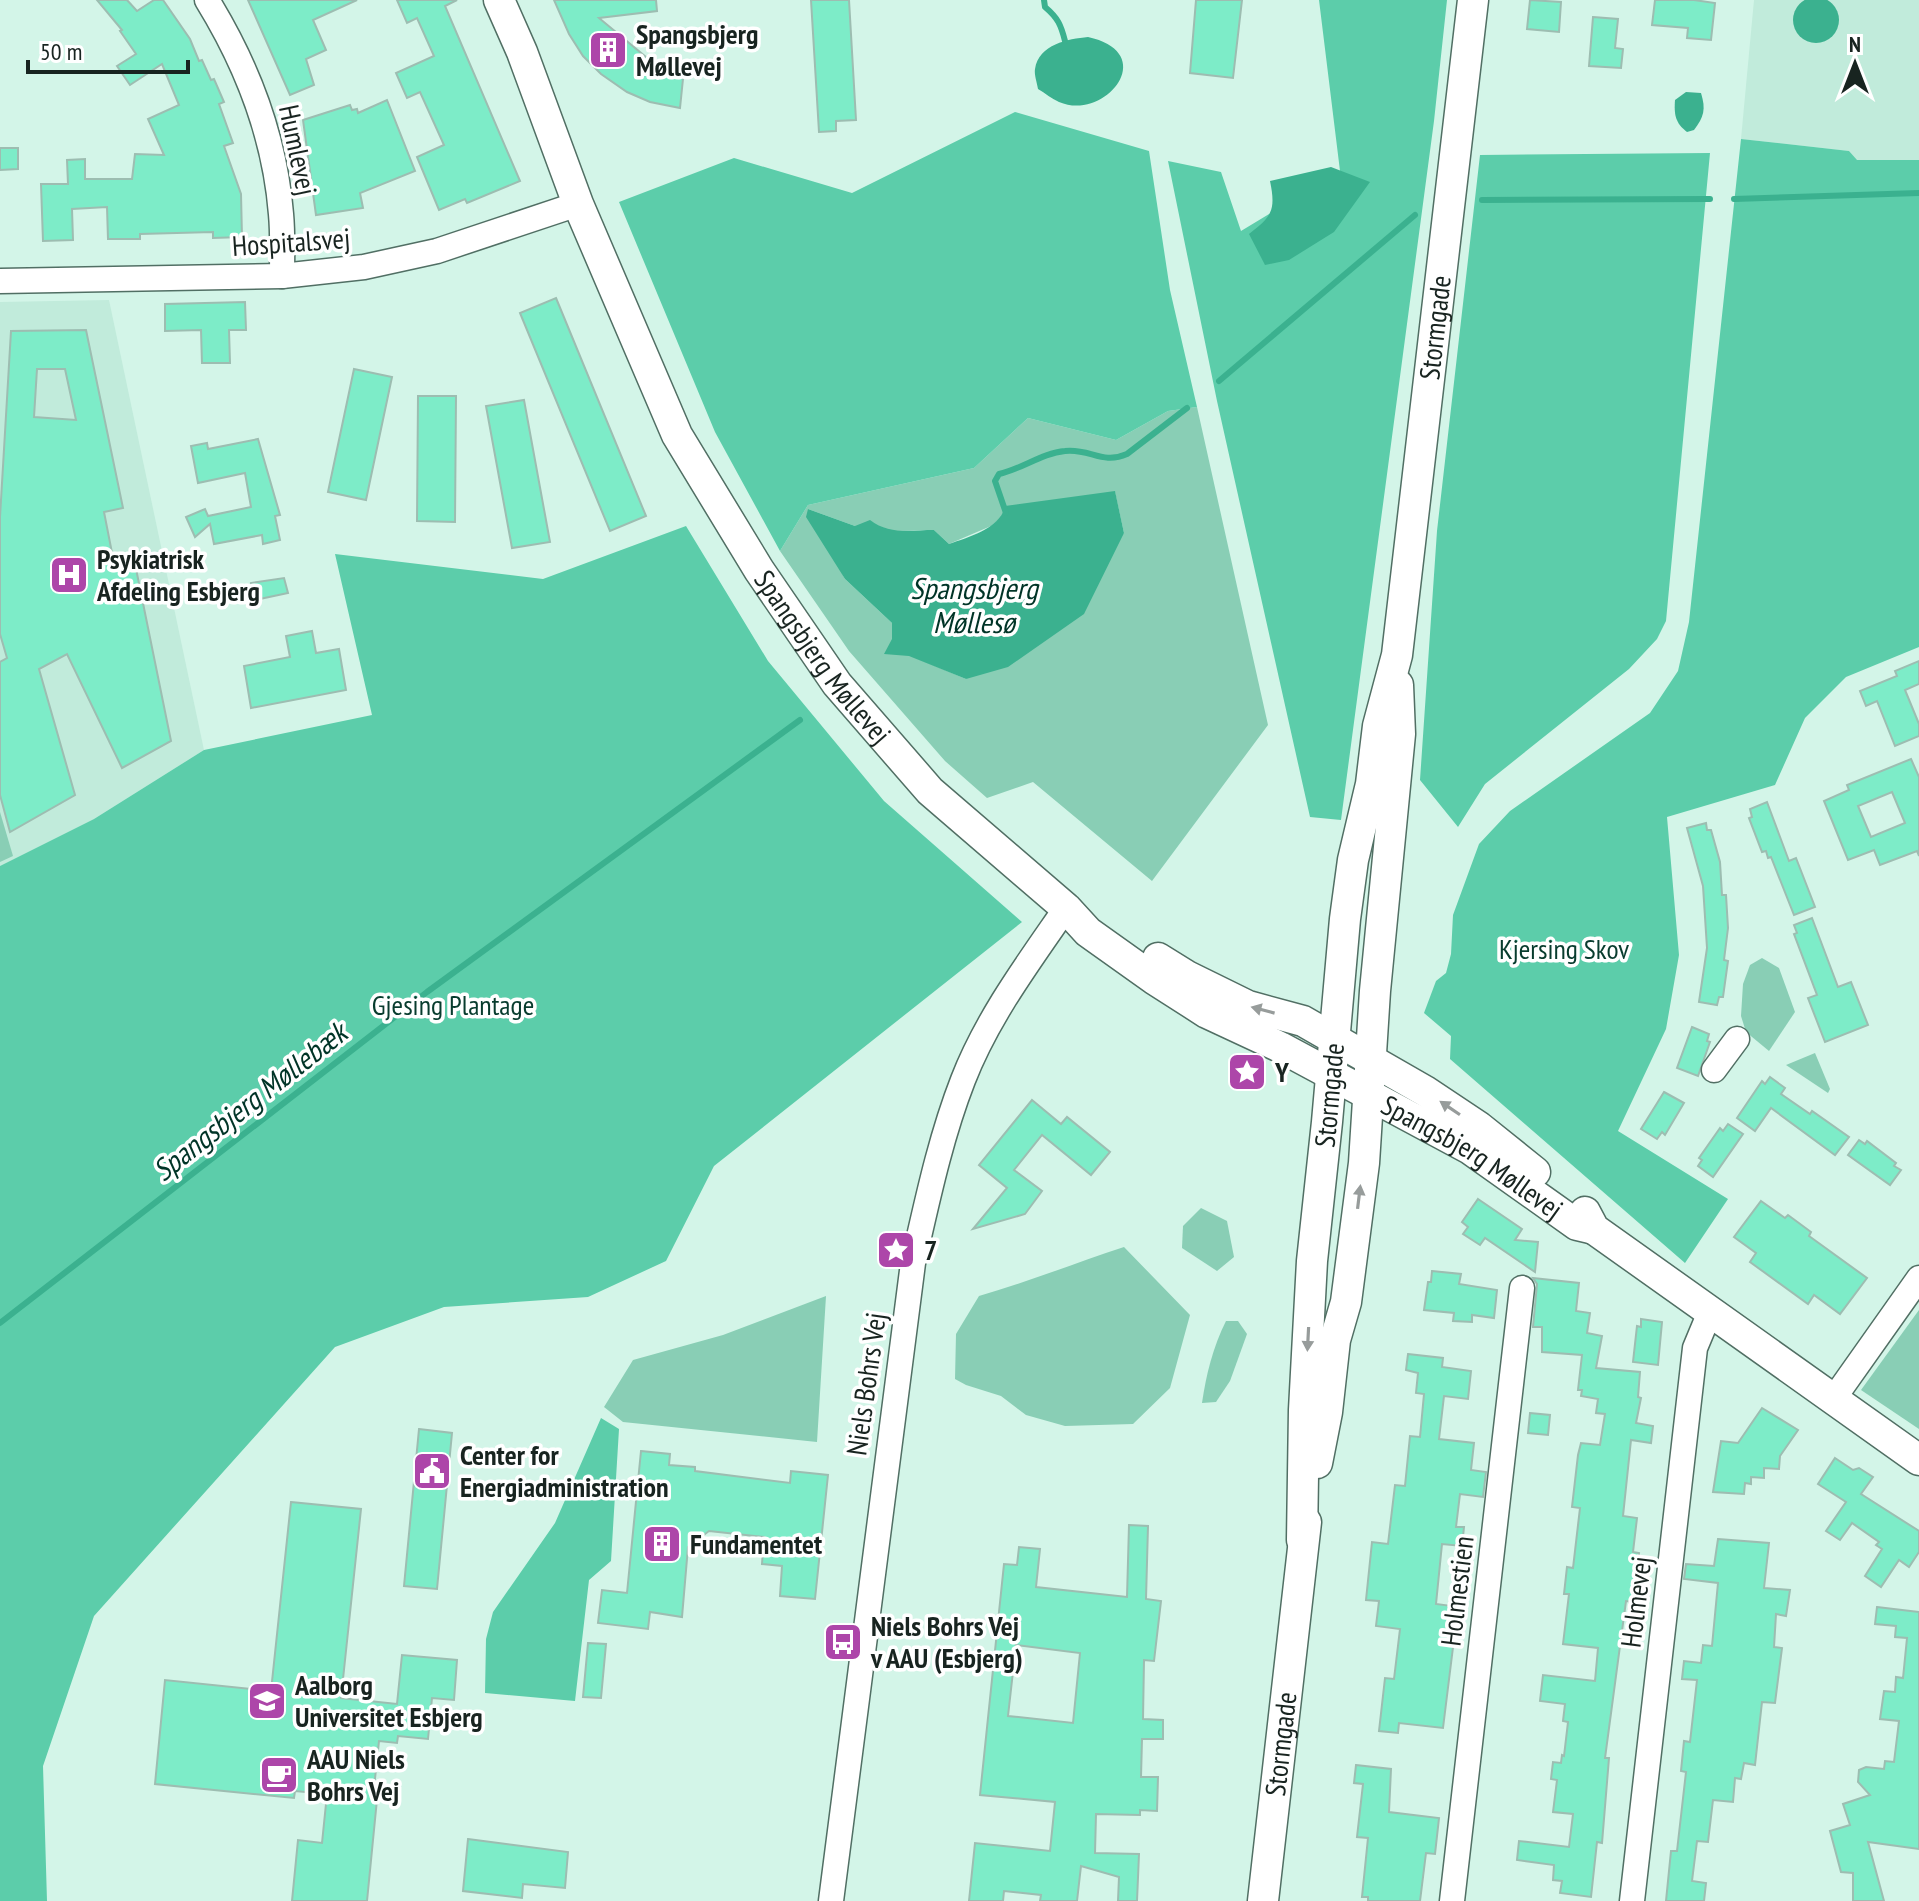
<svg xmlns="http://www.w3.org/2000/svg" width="1919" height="1901" font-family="'PT Sans Narrow',sans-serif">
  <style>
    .built { fill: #c1ebdb }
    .green { fill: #89ceb5; fill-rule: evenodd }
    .forest { fill: #5ccdaa }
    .water { fill: #3bb18f }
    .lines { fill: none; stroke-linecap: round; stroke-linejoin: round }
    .stream { stroke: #3bb18f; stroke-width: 6 }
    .building { fill: #7decc8; stroke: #9dbdb1; stroke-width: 2; fill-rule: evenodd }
    .minor-casing { stroke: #516f64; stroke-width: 27 }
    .tertiary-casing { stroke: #516f64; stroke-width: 33 }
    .minor { stroke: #fff; stroke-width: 24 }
    .tertiary { stroke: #fff; stroke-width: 30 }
    .oneway { fill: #979c9b }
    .labels { text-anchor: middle; stroke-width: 7; stroke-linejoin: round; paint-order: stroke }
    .poi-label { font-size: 28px; font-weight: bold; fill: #182420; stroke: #fff; text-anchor: start }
    .street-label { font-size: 28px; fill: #182420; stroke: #fff }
    .park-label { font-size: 28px; fill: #083c2e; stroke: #fff }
    .water-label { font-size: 30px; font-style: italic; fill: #003427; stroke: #fff }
  </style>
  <rect width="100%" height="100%" fill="#d3f5e8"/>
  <g class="built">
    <path d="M1754 0H1919V160H1856L1849 151 1741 139Z"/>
    <path d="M109 300 204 750 94 819 0 866V302Z"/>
  </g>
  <g class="green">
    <path d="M1197 407 1268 725 1152 881 1033 782 987 798 945 761 849 651 780 551 808 505 974 468 1028 418 1116 440 1168 411ZM1115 492 1124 533 966 679 909 655 892 639V623L845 579 808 509 855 526 893 531 934 530 949 544 991 526 1003 516Z"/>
    <path d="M0 812 13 856 0 862Z"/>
    <path d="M1762 958 1779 968 1795 1012 1769 1051 1746 1032 1741 1016 1743 984 1750 965Z"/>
    <path d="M1815 1053 1830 1089 1828 1093 1786 1065Z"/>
    <path d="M1201 1208 1227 1221 1234 1257 1217 1271 1182 1248 1183 1226Z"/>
    <path d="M1124 1247 1190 1315 1170 1388 1133 1424 1065 1426 1026 1415 1001 1396 966 1385 955 1379 956 1334 979 1296C1028 1282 1075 1263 1124 1247Z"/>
    <path d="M826 1296 817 1442 623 1422 604 1407 633 1360 723 1335Z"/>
    <path d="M1919 1310V1429L1861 1390Z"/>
    <path d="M1226 1321H1238L1247 1334 1230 1381 1216 1402 1202 1403C1206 1375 1213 1347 1226 1321Z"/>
  </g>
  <g class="forest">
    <path d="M1319 0H1447L1434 121 1341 820 1310 817 1217 401 1168 161 1221 172 1241 231 1340 171Z"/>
    <path d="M1015 112 1149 151 1170 290 1197 407 1168 411 1116 440 1028 418 974 468 808 505 780 551 715 432 619 202 734 158 852 193Z"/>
    <path d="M1741 139 1849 151 1857 160H1919V647L1846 677 1805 718 1775 785 1667 817 1679 955 1666 1029 1618 1131 1728 1199 1685 1263 1450 1059 1451 1036 1424 1013 1436 981 1446 973 1451 954 1453 915 1479 844 1510 811 1650 713 1678 671 1689 622Z"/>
    <path d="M1710 153 1666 621 1657 639 1629 669 1485 784 1458 827 1420 780 1437 531 1480 155Z"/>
    <path d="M686 526 768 661 884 801 1022 922 714 1166 666 1261 588 1297 444 1307 335 1347 94 1616 43 1766 47 1901H0V866L94 819 204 750 372 715 335 554 543 579Z"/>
    <path d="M601 1418 619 1429 611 1561 589 1580 575 1701 485 1693 486 1639 493 1612 555 1523Z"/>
  </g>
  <g class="water">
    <circle cx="1816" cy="20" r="23"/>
    <path d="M1088 37C1161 53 1105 122 1059 102 1052 99 1045 93 1038 89 1037 83 1034 74 1035 69 1039 44 1068 39 1088 37Z"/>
    <path d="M1686 92 1701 93C1706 109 1704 117 1694 130L1687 132C1675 123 1674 114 1675 100Z"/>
    <path d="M1331 167 1370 182 1334 232 1289 260 1265 265 1249 234C1272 217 1276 210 1270 181Z"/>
    <path d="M1115 491 1124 533 1084 614 1008 667 966 679 909 656 884 654 892 639V623L845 579 806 517 808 509 855 526 870 520C889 535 911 530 934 530L949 544C969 537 1001 528 1005 506Z"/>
  </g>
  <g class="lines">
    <g class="stream">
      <path d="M1044 0 1045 7C1058 18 1061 25 1065 41"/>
      <path d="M1734 199 1919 193"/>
      <path d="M1482 200 1710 199"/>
      <path d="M1219 381 1415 215"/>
      <path d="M1006 513 995 481 999 474C1022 469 1042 453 1065 451 1090 448 1102 465 1127 454L1187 408"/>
      <path d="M0 1323 427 992 800 720"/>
    </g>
  </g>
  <g class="building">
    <path d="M97 0H127L137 11 154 0H163L190 39 199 61 202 60 211 80 214 79 224 102 219 104 233 143 224 146 241 194 242 237 213 238V232L140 234V239H108L107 207 72 209 73 240 43 241 41 184H68L67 160 85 159V179H132L135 154 164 155 148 119 179 105 162 64 130 85 117 66 136 54 120 31 122 30Z"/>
    <path d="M248 0H357L313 20 326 50 306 59 314 85 290 95Z"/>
    <path d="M397 0H457L445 6 520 181 467 203 465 199 439 210 417 157 444 145 420 92 407 98 396 73 434 56 417 18 407 23Z"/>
    <path d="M554 0H656L657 11 599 18 646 57 684 69 680 108 650 102 627 92 601 74 583 56 569 34Z"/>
    <path d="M811 0H849L856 120 836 121V131L819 132Z"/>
    <path d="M1196 0H1242L1233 78 1190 73Z"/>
    <path d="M1530 0 1561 2 1559 32 1527 29Z"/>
    <path d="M1655 0H1694L1715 3 1711 40 1687 38 1688 28 1652 25Z"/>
    <path d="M1593 17 1618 19 1615 48 1623 49 1621 68 1589 66Z"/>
    <path d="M387 100 415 171 360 193 363 208 316 215 303 120 350 105 352 110 357 109 358 113Z"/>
    <path d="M0 148H18V169L0 170Z"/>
    <path d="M556 298 646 516 610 531 520 313Z"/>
    <path d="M245 302 246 330H229L230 363H202L201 330 165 331V304Z"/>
    <path d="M86 330 123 508 104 512 113 558 133 554 171 741 122 768 67 654 39 669 75 795 10 832 0 795V662L7 658 0 634V517L11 331ZM37 369H65L76 420 34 417Z"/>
    <path d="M354 369 392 377 366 500 328 492Z"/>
    <path d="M418 396H456L455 522 417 521Z"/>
    <path d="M524 400 550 542 512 548 486 406Z"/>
    <path d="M258 439 280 515 275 516 280 540 263 544 262 535 214 544 210 524 195 537 186 517 205 509 208 516 251 507 245 473 198 483 191 446 207 443 208 449Z"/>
    <path d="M284 578 288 593 255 600 251 583Z"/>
    <path d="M312 631 316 653 339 649 346 690 251 708 244 666 290 657 286 636Z"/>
    <path d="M1919 661V684L1905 690 1919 724V736L1895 746 1877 701 1866 706 1860 691 1897 676 1895 671Z"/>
    <path d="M1911 759 1919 777V856L1917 851 1880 865 1874 850 1848 860 1824 801 1849 790 1847 785ZM1892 792 1905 823 1871 837 1858 806Z"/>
    <path d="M1767 802 1789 861 1796 858 1815 907 1794 915 1771 857 1768 858 1766 851 1762 852 1749 818 1752 817 1750 809Z"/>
    <path d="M1706 823 1707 830H1711L1720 862 1722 895H1726L1728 928 1724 960 1728 961 1723 997H1719L1717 1005 1699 1002 1707 948 1703 886 1687 828Z"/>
    <path d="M1812 918 1838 987 1851 982 1868 1025 1825 1042 1808 998 1817 995 1794 934 1797 933 1794 925Z"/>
    <path d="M1692 1027 1709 1034 1707 1041 1710 1042 1698 1076 1677 1068Z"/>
    <path d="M1770 1077 1785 1088 1781 1094 1810 1114 1812 1111 1849 1137 1835 1155 1771 1108 1755 1131 1737 1118 1762 1081 1765 1084Z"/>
    <path d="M1664 1092 1684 1103 1665 1135 1662 1132 1657 1139 1641 1129Z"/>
    <path d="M1032 1100 1061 1124 1067 1117 1110 1152 1091 1175 1042 1135 1014 1170 1042 1191 1025 1214 973 1229 1007 1188 979 1165Z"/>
    <path d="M1728 1124 1743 1134 1713 1177 1698 1166 1702 1160 1699 1158 1720 1128 1723 1131Z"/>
    <path d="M1859 1140 1865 1144 1867 1141 1896 1163 1894 1166 1901 1170 1890 1185 1848 1155Z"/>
    <path d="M1478 1199 1522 1229 1515 1240 1538 1242 1535 1272 1485 1238 1480 1245 1463 1234 1468 1227 1462 1222Z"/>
    <path d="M1761 1201 1785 1218 1788 1215 1811 1232 1809 1236 1867 1278 1840 1314 1814 1295 1808 1304 1750 1262 1756 1253 1734 1237Z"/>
    <path d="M1432 1271 1461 1274 1459 1284 1497 1290 1494 1318 1472 1315V1322L1453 1321 1454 1313 1424 1310 1428 1282H1431Z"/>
    <path d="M1533 1278 1579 1283 1576 1311 1590 1313 1587 1333 1602 1336 1596 1368 1640 1372 1638 1397 1641 1398 1636 1423 1653 1426 1651 1443 1631 1440 1623 1516 1637 1518 1633 1552 1639 1553 1637 1575 1634 1602 1626 1601 1605 1758H1609L1602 1843 1597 1842 1591 1897 1560 1893 1562 1881 1553 1880 1554 1865 1517 1860 1519 1841 1569 1847 1573 1814 1553 1812 1557 1780 1551 1779 1553 1762 1561 1763 1562 1755 1564 1756 1568 1722 1563 1721 1565 1704 1540 1701 1543 1675 1595 1681 1598 1648 1563 1644 1569 1594H1564L1567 1567 1573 1568 1580 1508 1572 1507 1578 1455 1581 1443 1600 1445 1605 1414 1596 1413 1598 1399 1581 1396 1582 1390H1578L1582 1355 1542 1352V1327H1533L1537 1284Z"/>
    <path d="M1641 1319 1662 1322 1658 1365 1633 1362 1637 1326 1641 1327Z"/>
    <path d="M1408 1354 1443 1358 1442 1367 1471 1371 1468 1399 1444 1396 1439 1439 1474 1443 1471 1470 1486 1472 1483 1497 1460 1494 1456 1527H1464L1462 1546 1442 1544 1436 1604 1452 1606 1449 1631H1455L1443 1728 1399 1723 1398 1733 1379 1731 1385 1678 1394 1679 1400 1629 1376 1626 1379 1601 1366 1600 1372 1542 1388 1544 1395 1485 1405 1486 1410 1436 1420 1437 1424 1394 1416 1393 1418 1373 1406 1370Z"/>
    <path d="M1762 1408 1798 1430 1780 1456 1779 1469 1764 1468V1478L1751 1477V1484L1745 1483 1744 1494 1713 1492 1721 1441 1738 1443Z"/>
    <path d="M1530 1413 1550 1415 1548 1435 1528 1433Z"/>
    <path d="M419 1429 452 1433 437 1589 404 1586Z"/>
    <path d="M641 1451 670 1454 669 1465 695 1467V1471L790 1483 791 1471 828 1475 815 1599 780 1596 782 1566 762 1564 764 1537 709 1531 688 1547 682 1617 650 1612 648 1629 598 1623 602 1590 627 1593Z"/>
    <path d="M1835 1458 1853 1470 1859 1468 1873 1477 1861 1494 1919 1531V1552L1909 1567 1899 1560 1881 1587 1865 1576 1882 1549 1876 1545 1879 1542 1852 1523 1840 1540 1826 1531 1846 1502 1818 1484Z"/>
    <path d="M291 1502 361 1509 341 1698 397 1704 402 1655 457 1660 454 1700 432 1698 428 1739 398 1736 397 1743 379 1741 374 1788 378 1789 367 1901H292L298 1840 322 1843 327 1794 295 1791 294 1798 155 1784 165 1680 271 1691Z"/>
    <path d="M1129 1525 1148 1526 1146 1599 1161 1601 1154 1661 1144 1660 1143 1719 1163 1720V1739H1142L1141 1777H1158L1157 1811 1140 1810V1815L1096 1814 1095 1853 1139 1854 1137 1901H1118L1119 1877 1081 1866 1077 1901H1040L1041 1895 1004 1891 1003 1901H969L975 1843 1050 1851 1055 1802 980 1795 1004 1564 1017 1565 1019 1547 1040 1549 1036 1587 1127 1597ZM1016 1645 1080 1653 1073 1723 1008 1716Z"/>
    <path d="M1718 1539 1769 1543 1764 1588 1790 1590 1786 1616 1776 1614 1774 1647 1782 1648 1775 1703 1762 1702 1755 1765 1744 1763 1741 1779 1735 1778 1733 1802 1713 1800 1708 1842 1697 1841 1692 1881 1706 1883 1704 1901H1666L1671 1851H1677L1686 1772 1681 1771 1684 1741 1690 1742 1697 1680 1682 1679 1684 1661 1701 1663 1703 1645 1712 1646 1718 1583 1684 1579 1686 1564 1714 1566Z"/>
    <path d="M1877 1607 1919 1612V1849L1868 1842 1884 1901H1853V1873L1841 1872 1830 1831 1850 1825 1843 1804 1870 1795 1858 1782 1859 1770 1866 1767 1884 1769 1885 1761 1894 1762 1899 1721 1880 1719 1884 1691 1895 1692 1896 1677 1903 1678 1907 1638 1895 1637 1896 1626 1875 1624Z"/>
    <path d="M588 1643 606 1644 601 1698 583 1697Z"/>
    <path d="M1356 1765 1391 1769 1389 1812 1439 1818 1435 1854 1426 1853 1420 1901H1368V1897H1362L1368 1838 1357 1837 1363 1784 1354 1783Z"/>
    <path d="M468 1839 568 1852 565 1888 523 1884 522 1898 463 1891Z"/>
  </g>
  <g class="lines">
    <g class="minor-casing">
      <g id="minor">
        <path d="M207 0C247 65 275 138 281 214 283 235 282 256 282 276"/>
        <path d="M0 281 282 276 364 267 437 251 578 204"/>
        <path d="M1714 1070 1737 1039"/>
        <path d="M1832 1401 1919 1278"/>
        <path d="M831 1901 913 1263C927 1202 940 1139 963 1080 987 1018 1028 963 1066 908"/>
        <path d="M1452 1901 1522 1288"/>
        <path d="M1632 1901 1695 1348 1710 1312"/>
      </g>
    </g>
    <g class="tertiary-casing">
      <g id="tertiary">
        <path id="s1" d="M499 0 522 52 578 204 677 435 759 570 837 684 930 791 1066 908 1088 932 1154 979 1207 1013 1280 1047 1470 1149 1577 1225 1594 1229"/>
        <path d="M1158 958 1187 976 1248 1006 1303 1021 1425 1091 1479 1127 1535 1172"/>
        <path d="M1585 1212 1594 1229 1919 1460"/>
        <path d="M1317 1463 1327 1412 1335 1340 1346 1302 1364 1163 1375 991 1400 734 1398 685"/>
        <path id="s2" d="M1302 1540 1304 1410 1312 1261 1327 1122 1345 919 1353 860 1371 784 1378 726 1397 655 1473 0"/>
        <path id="s3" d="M1263 1901 1306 1522"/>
      </g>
    </g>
    <use href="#minor" class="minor"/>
    <use href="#tertiary" class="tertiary"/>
  </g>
  <defs><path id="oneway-solid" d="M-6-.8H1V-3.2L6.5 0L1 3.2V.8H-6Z" transform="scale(2)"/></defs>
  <g class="oneway">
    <use href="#oneway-solid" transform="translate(1263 1010) rotate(-165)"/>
    <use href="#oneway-solid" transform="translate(1450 1108) rotate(-146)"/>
    <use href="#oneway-solid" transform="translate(1359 1197) rotate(-83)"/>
    <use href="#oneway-solid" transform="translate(1308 1339) rotate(93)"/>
  </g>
  <defs>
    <g id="building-square" transform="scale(2)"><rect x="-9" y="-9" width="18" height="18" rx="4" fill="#ad46a9" stroke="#fff"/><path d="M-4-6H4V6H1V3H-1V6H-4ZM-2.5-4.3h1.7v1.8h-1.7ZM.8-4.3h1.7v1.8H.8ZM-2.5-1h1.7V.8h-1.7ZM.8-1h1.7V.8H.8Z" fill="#fff"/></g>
    <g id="hospital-square" transform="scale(2)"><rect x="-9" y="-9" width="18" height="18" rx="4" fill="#ad46a9" stroke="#fff"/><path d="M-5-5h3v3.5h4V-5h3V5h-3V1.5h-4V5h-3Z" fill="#fff"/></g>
    <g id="sight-square" transform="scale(2)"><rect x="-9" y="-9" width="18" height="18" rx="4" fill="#ad46a9" stroke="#fff"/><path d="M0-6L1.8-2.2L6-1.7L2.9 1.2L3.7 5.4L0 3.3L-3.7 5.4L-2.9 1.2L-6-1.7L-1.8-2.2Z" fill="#fff"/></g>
    <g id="civic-square" transform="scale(2)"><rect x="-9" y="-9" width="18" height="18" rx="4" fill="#ad46a9" stroke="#fff"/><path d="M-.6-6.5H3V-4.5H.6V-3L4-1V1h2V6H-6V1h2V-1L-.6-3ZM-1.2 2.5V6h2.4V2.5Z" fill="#fff"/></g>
    <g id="bus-square" transform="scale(2)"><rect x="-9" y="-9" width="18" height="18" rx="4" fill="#ad46a9" stroke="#fff"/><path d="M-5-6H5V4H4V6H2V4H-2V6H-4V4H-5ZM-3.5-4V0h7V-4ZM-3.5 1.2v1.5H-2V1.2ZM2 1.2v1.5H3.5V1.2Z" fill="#fff"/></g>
    <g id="university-square" transform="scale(2)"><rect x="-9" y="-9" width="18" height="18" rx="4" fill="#ad46a9" stroke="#fff"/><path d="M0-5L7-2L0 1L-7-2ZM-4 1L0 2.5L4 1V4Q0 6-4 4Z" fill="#fff"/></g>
    <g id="cafe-square" transform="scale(2)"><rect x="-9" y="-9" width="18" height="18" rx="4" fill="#ad46a9" stroke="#fff"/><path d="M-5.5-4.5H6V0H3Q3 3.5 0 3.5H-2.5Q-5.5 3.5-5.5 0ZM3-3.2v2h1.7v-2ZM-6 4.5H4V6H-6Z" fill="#fff"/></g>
  </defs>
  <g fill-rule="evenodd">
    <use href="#building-square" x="608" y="50"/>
    <use href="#hospital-square" x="69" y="575"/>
    <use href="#sight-square" x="1247" y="1072"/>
    <use href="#sight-square" x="896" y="1250"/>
    <use href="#civic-square" x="432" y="1471"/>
    <use href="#building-square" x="662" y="1544"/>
    <use href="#bus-square" x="843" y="1642"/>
    <use href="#university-square" x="267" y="1701"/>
    <use href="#cafe-square" x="279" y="1775"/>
  </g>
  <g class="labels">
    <g class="poi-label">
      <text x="636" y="44">Spangsbjerg<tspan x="636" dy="32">Møllevej</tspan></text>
      <text x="97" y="569">Psykiatrisk<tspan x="97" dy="32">Afdeling Esbjerg</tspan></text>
      <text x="1275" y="1082">Y</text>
      <text x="924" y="1260">7</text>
      <text x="460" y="1465">Center for<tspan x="460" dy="32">Energiadministration</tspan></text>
      <text x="690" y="1554">Fundamentet</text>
      <text x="871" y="1636">Niels Bohrs Vej<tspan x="871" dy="32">v AAU (Esbjerg)</tspan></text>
      <text x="295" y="1695">Aalborg<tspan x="295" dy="32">Universitet Esbjerg</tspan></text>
      <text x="307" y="1769">AAU Niels<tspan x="307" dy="32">Bohrs Vej</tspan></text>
    </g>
    <g class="street-label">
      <text transform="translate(298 150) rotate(78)" y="10">Humlevej</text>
      <text transform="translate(291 242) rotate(-4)" y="10">Hospitalsvej</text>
      <text dy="10" stroke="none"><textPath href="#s2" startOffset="1222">Stormgade</textPath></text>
      <text dy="10" stroke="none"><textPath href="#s1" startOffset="736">Spangsbjerg Møllevej</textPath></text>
      <text dy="10" stroke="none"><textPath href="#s2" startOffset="446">Stormgade</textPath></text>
      <text dy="10" stroke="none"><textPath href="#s1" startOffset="1566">Spangsbjerg Møllevej</textPath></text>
      <text transform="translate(866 1384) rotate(-82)" y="10">Niels Bohrs Vej</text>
      <text transform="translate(1457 1591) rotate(-83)" y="10">Holmestien</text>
      <text transform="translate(1636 1602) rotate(-83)" y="10">Holmevej</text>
      <text dy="10" stroke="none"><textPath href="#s3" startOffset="158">Stormgade</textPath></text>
    </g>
    <g class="park-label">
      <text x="1564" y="959">Kjersing Skov</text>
      <text x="453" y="1015">Gjesing Plantage</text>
    </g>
    <g class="water-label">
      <text x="974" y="599">Spangsbjerg<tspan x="974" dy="34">Møllesø</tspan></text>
      <text transform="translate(250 1102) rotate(-38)" y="10">Spangsbjerg Møllebæk</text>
    </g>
  </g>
  <g transform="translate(1855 64)" stroke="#ffffff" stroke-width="6" paint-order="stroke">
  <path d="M0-6L14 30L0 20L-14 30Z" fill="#182420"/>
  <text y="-12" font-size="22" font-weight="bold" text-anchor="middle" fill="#182420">N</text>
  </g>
  <path d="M28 60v12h160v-12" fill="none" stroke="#182420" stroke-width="4"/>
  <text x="40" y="60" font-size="24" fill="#182420" stroke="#ffffff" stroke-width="6" paint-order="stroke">50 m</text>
</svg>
